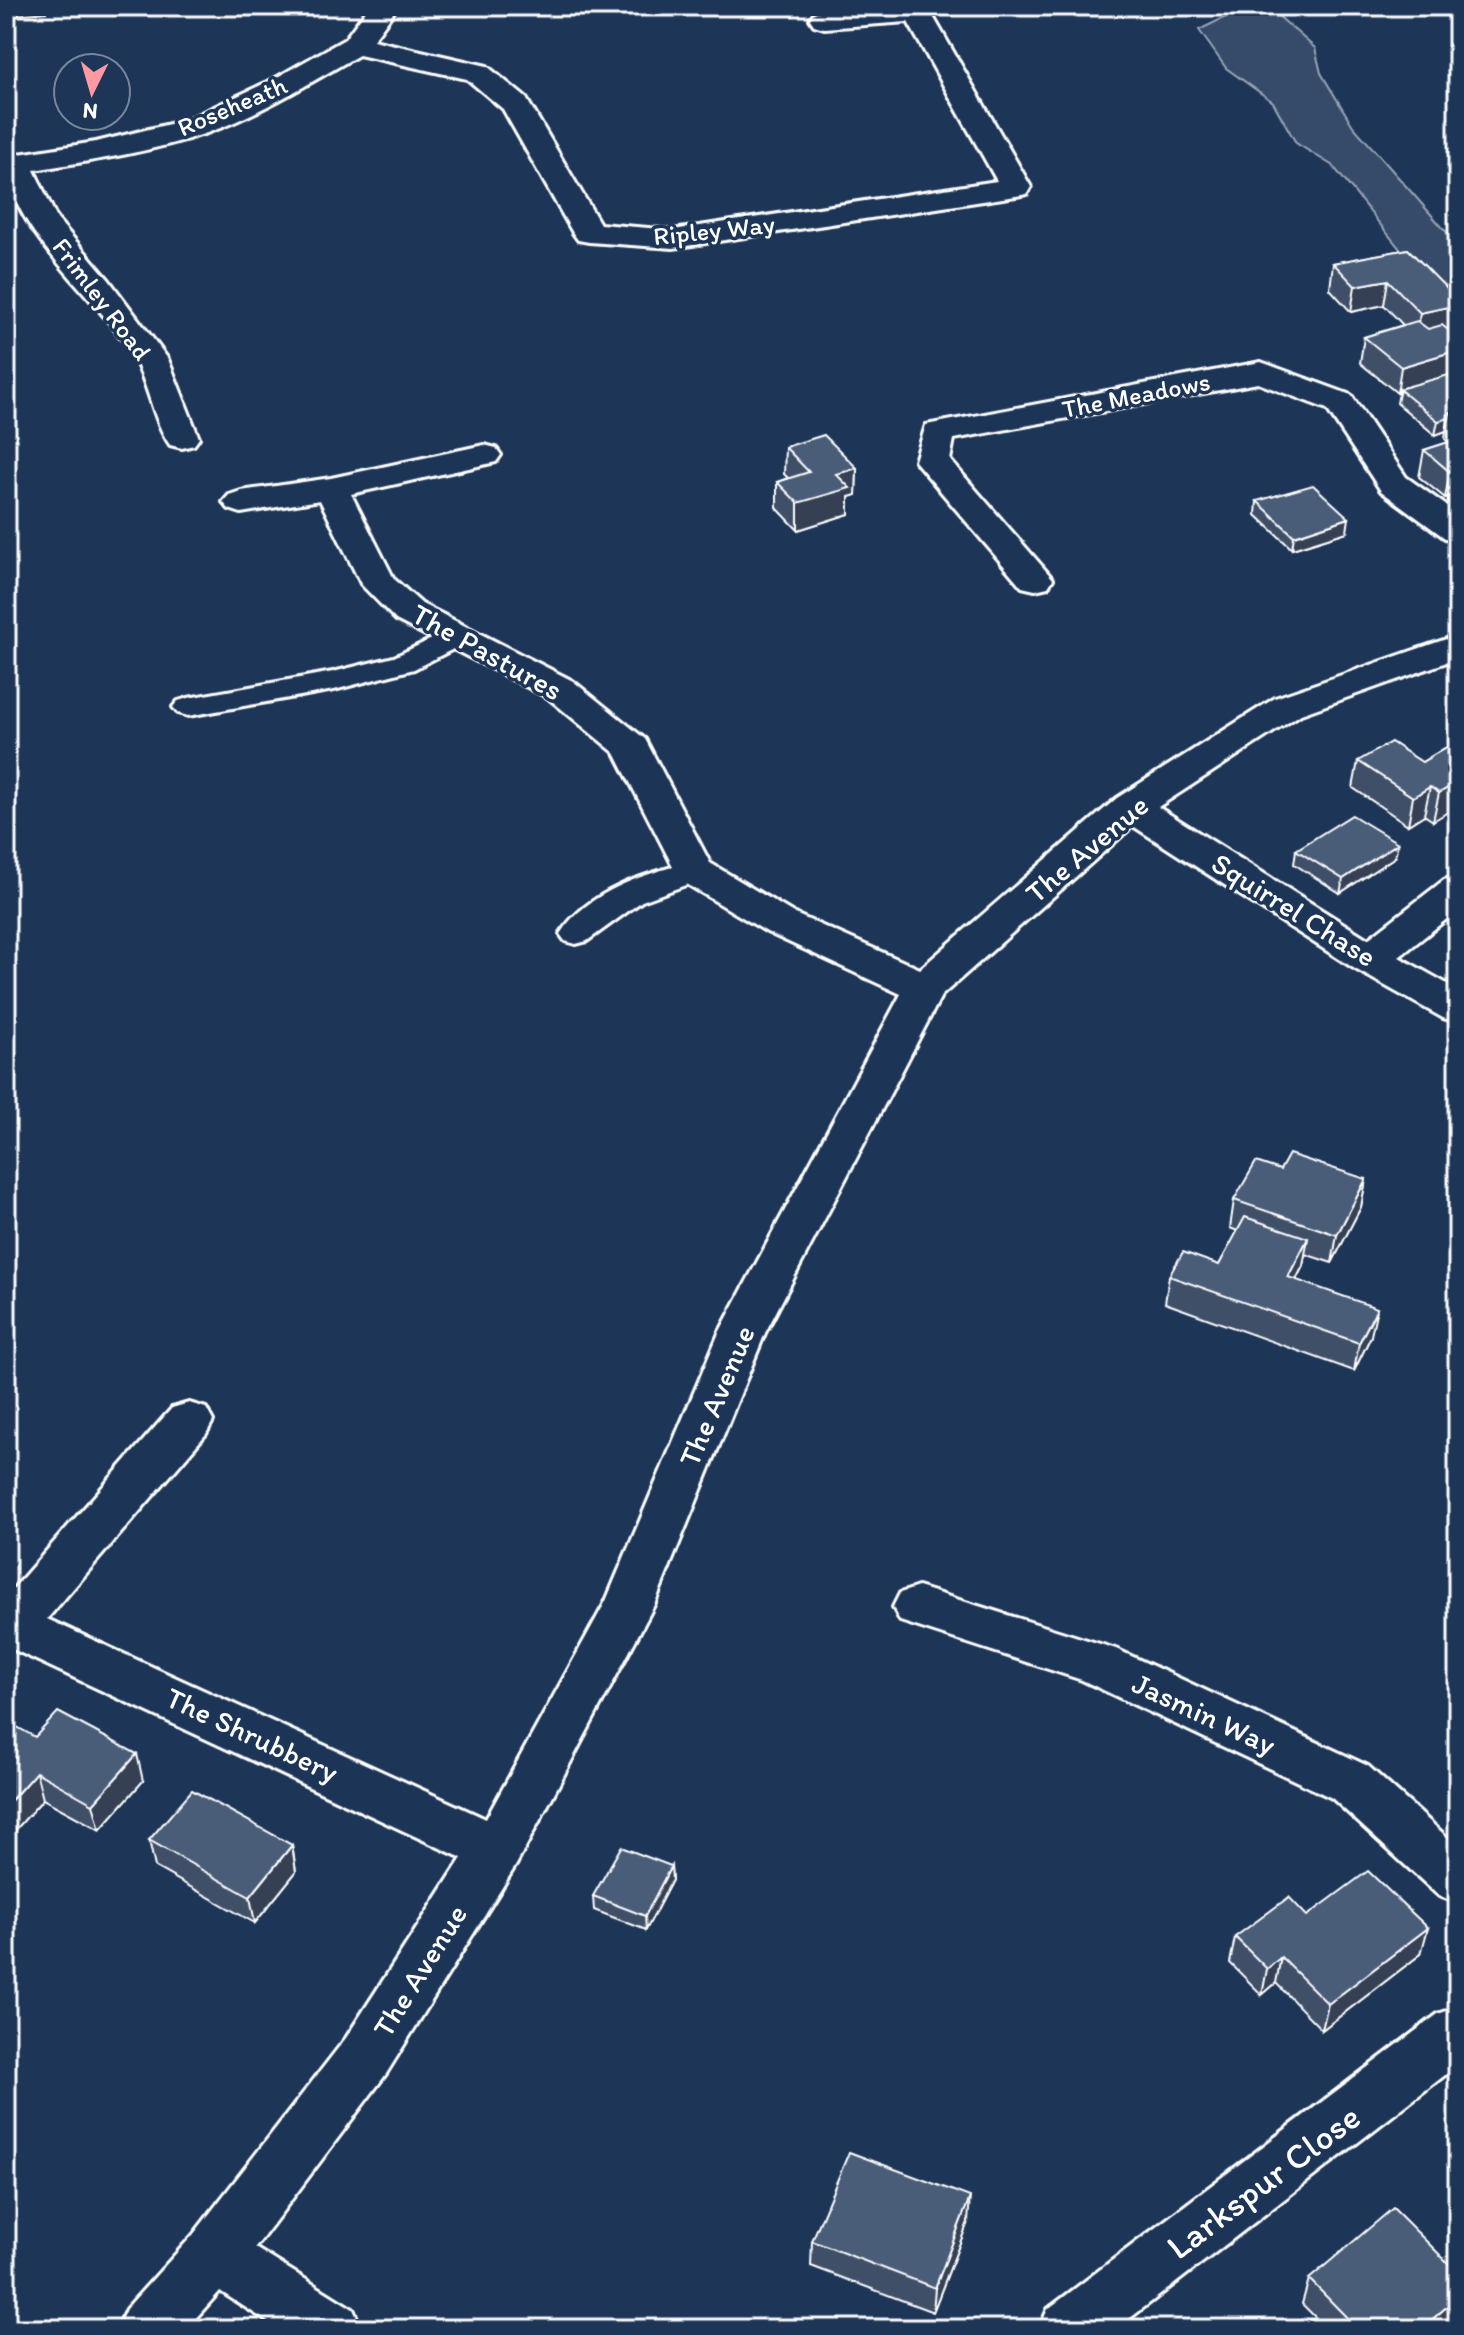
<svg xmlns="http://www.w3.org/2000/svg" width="1464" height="2335" font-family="Itim,sans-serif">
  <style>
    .green { fill: #364b69; stroke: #9aa5b4; stroke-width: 2 }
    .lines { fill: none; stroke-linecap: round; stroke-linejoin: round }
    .service-casing { stroke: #fff; stroke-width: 6 }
    .minor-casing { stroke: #fff; stroke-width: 6 }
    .service { fill: #1d3557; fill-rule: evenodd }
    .minor { fill: #1d3557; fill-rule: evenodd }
    .wall { fill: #405068; stroke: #fff; stroke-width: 2 }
    .shaded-wall { fill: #344155; stroke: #fff; stroke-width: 2 }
    .building { fill: #4a5d79; stroke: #fff; stroke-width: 2 }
    .labels { text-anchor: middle; stroke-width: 7; stroke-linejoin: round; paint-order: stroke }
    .far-street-label { font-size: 26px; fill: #fff; stroke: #1d3557 }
    .street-label { font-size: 30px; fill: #fff; stroke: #1d3557 }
    .near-street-label { font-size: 36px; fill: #fff; stroke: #1d3557 }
  </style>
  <rect width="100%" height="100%" fill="#1d3557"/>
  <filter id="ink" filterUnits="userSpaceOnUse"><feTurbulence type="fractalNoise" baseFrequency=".0125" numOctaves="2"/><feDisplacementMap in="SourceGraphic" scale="16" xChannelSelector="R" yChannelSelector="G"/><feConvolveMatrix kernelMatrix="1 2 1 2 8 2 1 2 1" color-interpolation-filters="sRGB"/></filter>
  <g filter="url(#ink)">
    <path class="green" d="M1231 6H1267L1315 48 1321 73 1353 126 1458 245V321L1333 166 1296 143 1273 102 1226 68 1199 30 1232 14Z"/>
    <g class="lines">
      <g class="service-casing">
        <g id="service">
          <path d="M457 627 467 630 471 636 467 642 414 669 334 690 188 716 178 713 173 707 178 701 188 698 333 672 394 657Z"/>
          <path d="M694 861 705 864 709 871 705 878 642 901 587 941 576 944 565 941 560 934C588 890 648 873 694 861Z"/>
        </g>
      </g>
      <g class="minor-casing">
        <g id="minor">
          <path d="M369 6H398L373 40 487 66 526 98 600 224 673 230 997 181 908 22 824 28 814 25 810 19 814 13 824 10 927 6 1031 187 1027 194 1016 196 673 248 589 242 578 240 573 233 503 109 467 79 359 55C311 82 260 114 207 133 152 152 91 161 34 170L57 219 109 280 168 359 199 438 194 445 182 448 170 445C153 420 149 387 135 360 100 295 6 232 6 156L96 142 186 120 272 80 345 39Z"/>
          <path d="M1261 362 1351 395 1406 477 1458 514V541L1445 538 1381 491 1327 409 1258 383 954 439 950 460 1053 579 1048 587 1035 590 1022 587 915 461 926 425Z"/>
          <path d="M484 445 496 448 501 455 496 462 351 494 394 579 422 604 573 681 645 739 710 863 795 914 920 969 1117 798 1275 698 1458 635V658L1301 714 1158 807 1368 939 1444 880 1458 876V910L1399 957 1458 990V1022L1443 1018 1355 969 1133 826 941 996 765 1333 654 1605 516 1865 386 2074 255 2248 353 2309 362 2329H279L220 2291 186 2329H117L126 2309 193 2235 346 2038 462 1858 6 1646V1597L172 1408 189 1403 206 1408 213 1421 206 1434 47 1619 486 1819 606 1601 719 1333 901 994 767 932 680 880 615 753 547 697 396 620 361 584 320 500 241 513 229 509 223 502 229 495 241 491 331 478Z"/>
          <path d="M918 1587 1116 1649 1368 1766 1458 1847V1903L1439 1896 1332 1798 1082 1680 900 1621 893 1607 900 1593Z"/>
          <path d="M1458 2007V2065L1116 2329H1039L1048 2309 1438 2014Z"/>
        </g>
      </g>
      <use href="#service" class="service"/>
      <use href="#minor" class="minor"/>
    </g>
    <g class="wall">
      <path d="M1408 249 1458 331 1450 332 1458 338V375L1454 376 1458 379V494L1445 498 1419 477 1424 450 1449 442 1445 439 1446 431 1435 435 1397 403 1399 393H1397L1360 363 1364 337 1403 325 1384 305 1351 312 1330 289 1333 263Z"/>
      <path d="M785 447 857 468 856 495 849 497V514L798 530 777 508V482L788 478 784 474Z"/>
      <path d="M1257 501 1347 532 1292 549 1256 515Z"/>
      <path d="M1458 740 1433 821 1424 815 1408 825 1353 788 1358 761 1422 762Z"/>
      <path d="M1296 850 1395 857 1340 893 1294 864Z"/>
      <path d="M1280 1170 1366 1179 1361 1207 1332 1263 1305 1254 1303 1266 1296 1280 1371 1336 1354 1371 1165 1303 1169 1276 1219 1265 1238 1231 1230 1228 1234 1200Z"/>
      <path d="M6 1724 35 1737 143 1781 100 1830 43 1799 11 1835 6 1832Z"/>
      <path d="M149 1840 292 1845 296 1872 255 1923 155 1867Z"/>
      <path d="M671 1866 672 1880 646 1930 594 1910 593 1896Z"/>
      <path d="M1307 1916 1421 1954 1322 2030 1276 1983 1262 1995 1230 1963 1235 1937Z"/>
      <path d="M968 2222 933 2312 811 2266 812 2241Z"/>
      <path d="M1458 2273V2315L1441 2329H1327L1302 2304 1309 2279Z"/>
    </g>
    <g class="shaded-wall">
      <path d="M6 6H45L46 12 6 16Z"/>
      <path d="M1388 280 1384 305 1351 312 1355 286Z"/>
      <path d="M1458 305V331L1416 339 1420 313Z"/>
      <path d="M1458 350V375L1402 392 1399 389V393H1397L1401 367Z"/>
      <path d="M1449 418 1446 431 1435 435 1438 421Z"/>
      <path d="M857 468 856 495 849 497V514L798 530V503L836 474Z"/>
      <path d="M1458 469V494L1445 498 1450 472Z"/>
      <path d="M1349 518 1347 532 1292 549 1294 536Z"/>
      <path d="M1458 782V806L1433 821 1439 793Z"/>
      <path d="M1430 787 1424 815 1408 825 1413 797Z"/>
      <path d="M1398 843 1395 857 1340 893 1343 879Z"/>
      <path d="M1366 1179 1361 1207 1332 1263 1337 1235Z"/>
      <path d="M1308 1238 1303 1266 1283 1305 1288 1277Z"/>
      <path d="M1377 1308 1371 1336 1354 1371 1359 1343Z"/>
      <path d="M137 1754 143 1781 100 1830 93 1804Z"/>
      <path d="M36 1772 43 1799 11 1835 6 1817V1806Z"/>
      <path d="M292 1845 296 1872 255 1923 250 1897Z"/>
      <path d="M671 1866 672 1880 646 1930 645 1916Z"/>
      <path d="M1428 1928 1421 1954 1322 2030 1328 2004Z"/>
      <path d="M1281 1957 1276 1983 1262 1995 1267 1969Z"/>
      <path d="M970 2197 968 2222 933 2312 935 2288Z"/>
      <path d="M1458 2297V2315L1441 2329H1421Z"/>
    </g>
    <g class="building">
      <path d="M1408 249 1458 300V305L1420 313 1388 280 1355 286 1333 263Z"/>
      <path d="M1417 321 1428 329 1442 325 1458 338V350L1401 367 1364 337Z"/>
      <path d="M1452 374 1458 379V410L1450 412 1449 418 1438 421 1399 389Z"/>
      <path d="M1458 410V419L1450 412Z"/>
      <path d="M824 435 857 468 836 474 850 488 798 503 777 482 809 472 785 447Z"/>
      <path d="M1458 439V469L1450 472 1424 450Z"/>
      <path d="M1313 485 1349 518 1294 536 1257 501Z"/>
      <path d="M1458 740V782L1439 793 1430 787 1413 797 1358 761 1391 742 1422 762Z"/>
      <path d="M1352 815 1398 843 1343 879 1296 850Z"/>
      <path d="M1289 1154 1366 1179 1337 1235 1234 1200 1256 1162 1280 1170Z"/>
      <path d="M1245 1217 1308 1238 1288 1277 1377 1308 1359 1343 1169 1276 1183 1252 1219 1265Z"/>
      <path d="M58 1712 137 1754 93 1804 36 1772 6 1806V1724L8 1722 35 1737Z"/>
      <path d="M192 1790 292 1845 250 1897 149 1840Z"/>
      <path d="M621 1847 671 1866 645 1916 593 1896Z"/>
      <path d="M1368 1871 1428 1928 1328 2004 1281 1957 1267 1969 1235 1937 1289 1897 1307 1916Z"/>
      <path d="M849 2152 970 2197 935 2288 812 2241Z"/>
      <path d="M1393 2208 1458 2273V2297L1421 2329H1358L1309 2279Z"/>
    </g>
  </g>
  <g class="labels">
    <g class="far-street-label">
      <text transform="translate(232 106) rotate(-23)" y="9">Roseheath</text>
      <text transform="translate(714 230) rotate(-6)" y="9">Ripley Way</text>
      <text transform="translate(102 299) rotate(53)" y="9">Frimley Road</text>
      <text transform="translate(1136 395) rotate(-11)" y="9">The Meadows</text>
    </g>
    <g class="street-label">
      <text transform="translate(487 652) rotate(29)" y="10">The Pastures</text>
      <text transform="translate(1087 849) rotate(-40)" y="10">The Avenue</text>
      <text transform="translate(1294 910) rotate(32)" y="10">Squirrel Chase</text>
      <text transform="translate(717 1396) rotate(-67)" y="10">The Avenue</text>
      <text transform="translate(1204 1714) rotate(25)" y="10">Jasmin Way</text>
      <text transform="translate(252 1735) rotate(25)" y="10">The Shrubbery</text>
      <text transform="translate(420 1971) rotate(-58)" y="10">The Avenue</text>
    </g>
    <g class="near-street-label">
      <text transform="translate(1263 2181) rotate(-37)" y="13">Larkspur Close</text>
    </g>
  </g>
  <rect width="1464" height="2335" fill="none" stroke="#1d3557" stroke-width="32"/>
  <rect x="16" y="16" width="1432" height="2303" fill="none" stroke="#fff" stroke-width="3" filter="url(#ink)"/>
  <g transform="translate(92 92) rotate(185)"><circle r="38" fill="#1d3557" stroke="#77869a" stroke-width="2"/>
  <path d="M0-6L14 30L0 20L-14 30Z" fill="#ff9aa2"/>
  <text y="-12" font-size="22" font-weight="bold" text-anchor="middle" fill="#ffffff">N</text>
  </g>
</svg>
